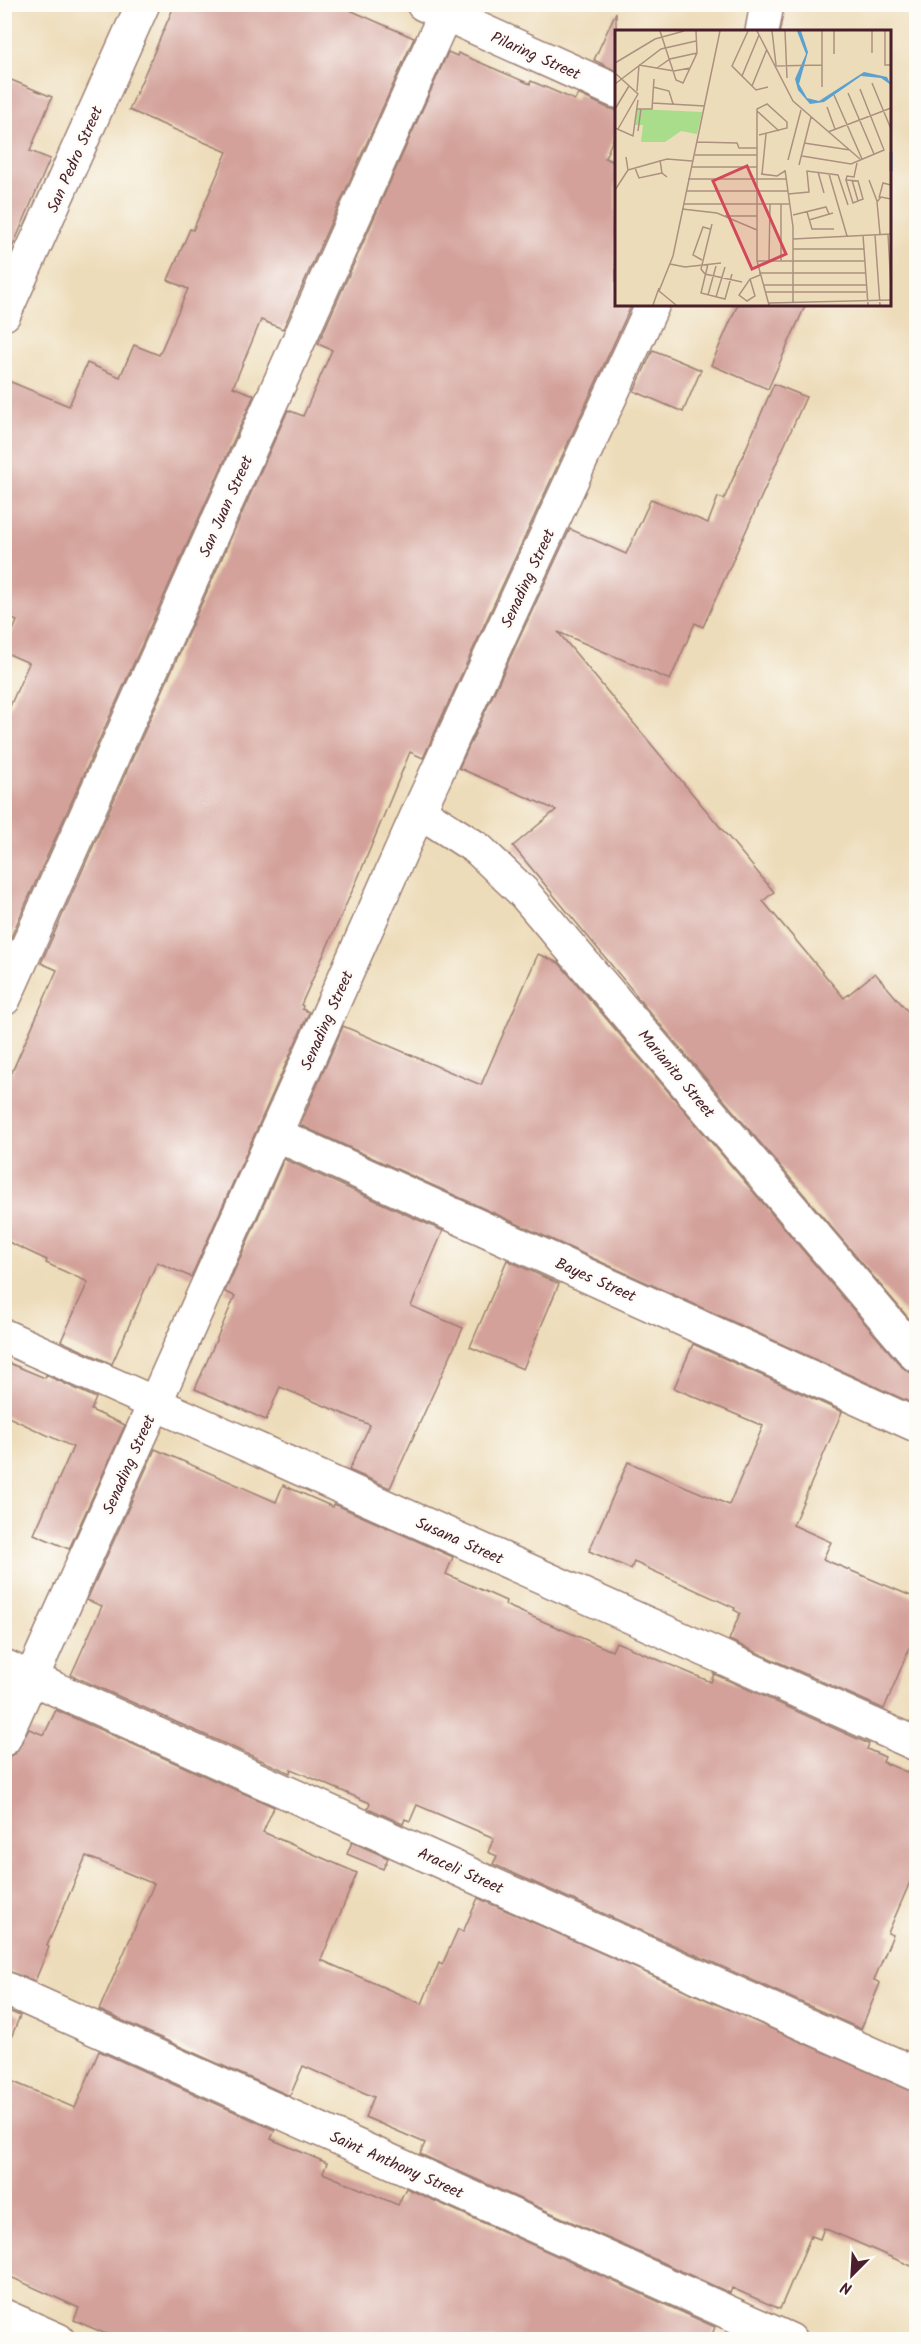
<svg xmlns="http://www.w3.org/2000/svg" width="921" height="2344" font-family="Kalam,sans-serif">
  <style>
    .building { fill: #d3a19a }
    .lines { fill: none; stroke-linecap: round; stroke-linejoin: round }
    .street-casing { stroke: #9c7e72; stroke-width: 36 }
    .secondary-casing { stroke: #9c7e72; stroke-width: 36 }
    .street { stroke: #fff; stroke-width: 33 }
    .secondary { stroke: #fff; stroke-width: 33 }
    .labels { text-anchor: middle; stroke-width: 5; stroke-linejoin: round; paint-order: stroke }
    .street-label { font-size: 16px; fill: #4a1f2b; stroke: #fdfcf7 }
    .inset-river { fill: none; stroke: #5aa1d0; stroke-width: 3 }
    .inset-road { fill: none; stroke: #ac9080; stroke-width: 1.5 }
    .view { fill: #d1495b; fill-opacity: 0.15; stroke: #d1495b; stroke-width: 3 }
    .inset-edge { fill: none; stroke: #4a1f2b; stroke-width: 3 }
  </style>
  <rect width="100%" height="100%" fill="#fdfcf7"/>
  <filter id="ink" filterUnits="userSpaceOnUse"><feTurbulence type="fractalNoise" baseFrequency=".0167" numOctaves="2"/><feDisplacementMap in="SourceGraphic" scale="12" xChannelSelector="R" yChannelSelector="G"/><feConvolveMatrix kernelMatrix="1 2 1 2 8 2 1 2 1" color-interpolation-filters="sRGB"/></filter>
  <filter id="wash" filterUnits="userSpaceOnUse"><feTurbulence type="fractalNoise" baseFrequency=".008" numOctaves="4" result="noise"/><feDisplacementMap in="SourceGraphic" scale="24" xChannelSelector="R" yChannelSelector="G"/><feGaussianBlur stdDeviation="1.35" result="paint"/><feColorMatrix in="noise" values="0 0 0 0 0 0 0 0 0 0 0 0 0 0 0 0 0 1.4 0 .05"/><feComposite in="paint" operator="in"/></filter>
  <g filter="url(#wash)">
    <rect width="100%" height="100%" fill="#eddcb9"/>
    <g id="blocks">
      <g class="building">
        <path d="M175 4H336L414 38 283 329 261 320 233 387 254 395 6 948 4 947V720L29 663 4 652 17 621 4 616V379L69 406 87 363 120 377 134 345 159 355 188 289 168 280 190 229 193 230 227 152 129 110Z"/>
        <path d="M616 12V71L594 60Z"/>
        <path d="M448 52 457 56 458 53 530 84 531 81 575 100 578 94 608 108 616 110V132L605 158 616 163V304H632L423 758 410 752 358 878 301 1005 303 1006 302 1009 309 1012 191 1277 157 1262 112 1364 61 1341 88 1282 46 1263 47 1260 4 1240V1090L57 970 41 963 288 410 303 416 332 350 318 344Z"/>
        <path d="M4 77 52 97 30 151 50 159 4 267Z"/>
        <path d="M738 304H806L768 389 711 365Z"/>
        <path d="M653 350 701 370 683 412 634 391Z"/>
        <path d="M774 384 806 397 703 627 695 623 670 680 558 632 774 892 763 901 844 998 875 973 916 1021V1327L636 996H637L513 846 556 810 459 768 570 529 626 554 651 499 708 523 718 497 724 499Z"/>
        <path d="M538 954 559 963 902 1367 909 1372 916 1373V1405L300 1125 343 1026 481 1085Z"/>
        <path d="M284 1159 443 1231 411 1306 463 1328 390 1488 349 1470 370 1425 280 1387 266 1420 195 1389 235 1296 225 1292Z"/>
        <path d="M507 1260 559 1284 523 1369 470 1347Z"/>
        <path d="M693 1344 842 1412 793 1525 831 1542 823 1559 916 1598V1632L884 1709 729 1640 740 1613 734 1610 735 1608 634 1562 631 1569 589 1551 628 1462 729 1505 763 1426 674 1388Z"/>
        <path d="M4 1361 45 1378 46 1375 96 1398 91 1410 125 1425 69 1549 34 1534 73 1447 4 1415Z"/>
        <path d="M155 1449 276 1502 283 1485 333 1507 334 1504 453 1557 446 1574 506 1601 505 1605 612 1651 616 1642 711 1682 714 1674 869 1744 867 1749 885 1757 883 1762 916 1776V1868L888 1933 893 1935 874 1980 880 1983 861 2029 493 1864 497 1856 488 1852 494 1838 417 1805 410 1821 405 1819 403 1824 368 1808 370 1803 291 1769 290 1773 71 1675 102 1606 87 1600Z"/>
        <path d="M56 1710 274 1807 263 1832 357 1873 321 1960 422 2004 439 1963 442 1965 458 1929 463 1932 478 1898 916 2093V2268L824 2228 820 2239 811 2236 780 2309 732 2288 730 2293 420 2154 425 2143 365 2117 374 2097 303 2066 290 2096 99 2010 154 1884 86 1856 47 1946 49 1947 35 1981 4 1970V1758L15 1754 29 1729 44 1735Z"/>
        <path d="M352 1842 388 1858 383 1869 347 1854Z"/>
        <path d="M4 2009 20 2016 5 2052H4Z"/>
        <path d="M99 2051 275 2130 271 2139 327 2163 323 2173 398 2205 406 2188 715 2327 710 2340H120L74 2320 79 2308 4 2274V2078L75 2108Z"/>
      </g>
    </g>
  </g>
  <g filter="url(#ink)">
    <use href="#blocks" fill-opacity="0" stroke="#9c7e72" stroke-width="1.5"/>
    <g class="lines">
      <g class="street-casing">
        <g id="street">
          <path d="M423 4 616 91"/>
          <path d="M4 314 143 4"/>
          <path d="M419 811 478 849 523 892 916 1355"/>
          <path d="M4 999 445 14"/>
          <path d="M4 1666 916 2074"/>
          <path d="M4 1739 155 1403"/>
          <path d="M4 1988 790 2340"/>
          <path d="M4 2316 58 2340"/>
        </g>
      </g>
      <g class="secondary-casing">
        <g id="secondary">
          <path d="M762 32 767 4"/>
          <path d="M275 1134 916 1425"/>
          <path d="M4 1336 916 1744"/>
          <path d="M155 1403 419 811 653 304"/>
        </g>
      </g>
      <use href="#street" class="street"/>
      <use href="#secondary" class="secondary"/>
    </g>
  </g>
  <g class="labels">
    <g class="street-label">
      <text transform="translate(536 55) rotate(24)" y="6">Pilaring Street</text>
      <text transform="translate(74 159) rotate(-66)" y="6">San Pedro Street</text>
      <text transform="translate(225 506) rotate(-66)" y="6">San Juan Street</text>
      <text transform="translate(527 578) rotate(-65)" y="6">Senading Street</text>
      <text transform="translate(326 1020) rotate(-66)" y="6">Senading Street</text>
      <text transform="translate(677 1073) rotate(50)" y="6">Marianito Street</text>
      <text transform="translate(596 1279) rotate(24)" y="6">Bayes Street</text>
      <text transform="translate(128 1464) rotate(-66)" y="6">Senading Street</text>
      <text transform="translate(460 1540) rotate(24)" y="6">Susana Street</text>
      <text transform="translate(461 1870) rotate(24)" y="6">Araceli Street</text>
      <text transform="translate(397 2164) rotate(24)" y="6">Saint Anthony Street</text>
    </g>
  </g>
  <g transform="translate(615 30)">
    <rect width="276" height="276" fill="#eddcb9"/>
    <path d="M22 79 87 82 82 104 66 101 50 112H26L28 95H20Z" fill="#a9dc8b"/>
    <path d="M182 1H186L193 22 184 54 192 68 204 71 249 42 272 47 276 55 266 48 246 46 209 72 195 74 183 60 180 49 191 24Z" fill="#5aa1d0"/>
    <path class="inset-river" d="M276 122V141"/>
    <path class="inset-road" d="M45 1 61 50 68 53 82 23 81 1M133 1 117 36 141 60 153 57M142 1 178 71 245 129M157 1 161 35M170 1 172 48M207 1V57M219 1V24M270 1V35H276M257 23V1M0 33 40 9 69 1M24 35 59 41 75 38M160 36 207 35M42 38 55 29 82 23M0 43 23 64 3 99M127 46 144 5M257 53 276 99M0 54 46 19 81 11M137 56 152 19M38 57 54 61 58 74M22 61 24 35M233 63 259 124M219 65 247 129M37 73 90 76M212 77 220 99M0 79 14 56M22 79H37L39 49M142 81 164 101M0 98 18 106 23 70M23 101 26 79M213 102 276 78M144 105 172 98V92L152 74 142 79V231L154 275M82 112 122 113 124 118H142M189 113 235 120M80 125H142M187 126 236 134 269 120 245 59M45 130 47 143 52 147M173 130 186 80M184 135 196 87M77 137H142M20 138 24 148 47 143M13 140 52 129 77 131M170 140 178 197V273M203 142 209 163M146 144 162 146 170 141M147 144 151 104M214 144 232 206M73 149H171M231 150 243 151 248 169 238 173ZM231 150 232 146 239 147 242 133M237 150 243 171M254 150 262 171M0 160 13 140 11 127M72 161H173M173 164 194 162 192 141 223 145 233 175M264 168 268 153 276 155M68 174H174M67 179 102 183 142 200M192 182 197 199H219M178 185 211 177 214 184M110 186H142M194 190 218 183M97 194 86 239 90 244 127 252M265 204 262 172 266 167 276 169M273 204 276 258M248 205 253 275M260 205 265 275M178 209 276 204M178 219H249M87 230 78 225 88 197 95 199M142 231H250M154 231 155 174M166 231V174M55 234 70 237 106 233M93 234 86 263 110 269 117 244M144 243H250M135 249 140 266 132 271 124 265 135 249 145 245M148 255H251M44 261 61 275M44 261 58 226 105 1M150 262H251M93 265 101 236M101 267 110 237M154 273 276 270M38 275 44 258"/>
    <path class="view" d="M132 136 171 224 137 239 98 151Z"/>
    <rect width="276" height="276" class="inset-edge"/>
  </g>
  <rect width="921" height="2344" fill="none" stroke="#fdfcf7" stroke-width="24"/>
  <g transform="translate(852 2275) rotate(204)" stroke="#fdfcf7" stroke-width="4.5" paint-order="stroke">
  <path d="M0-4.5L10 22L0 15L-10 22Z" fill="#4a1f2b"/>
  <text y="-9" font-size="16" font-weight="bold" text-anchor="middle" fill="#4a1f2b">N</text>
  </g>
</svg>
